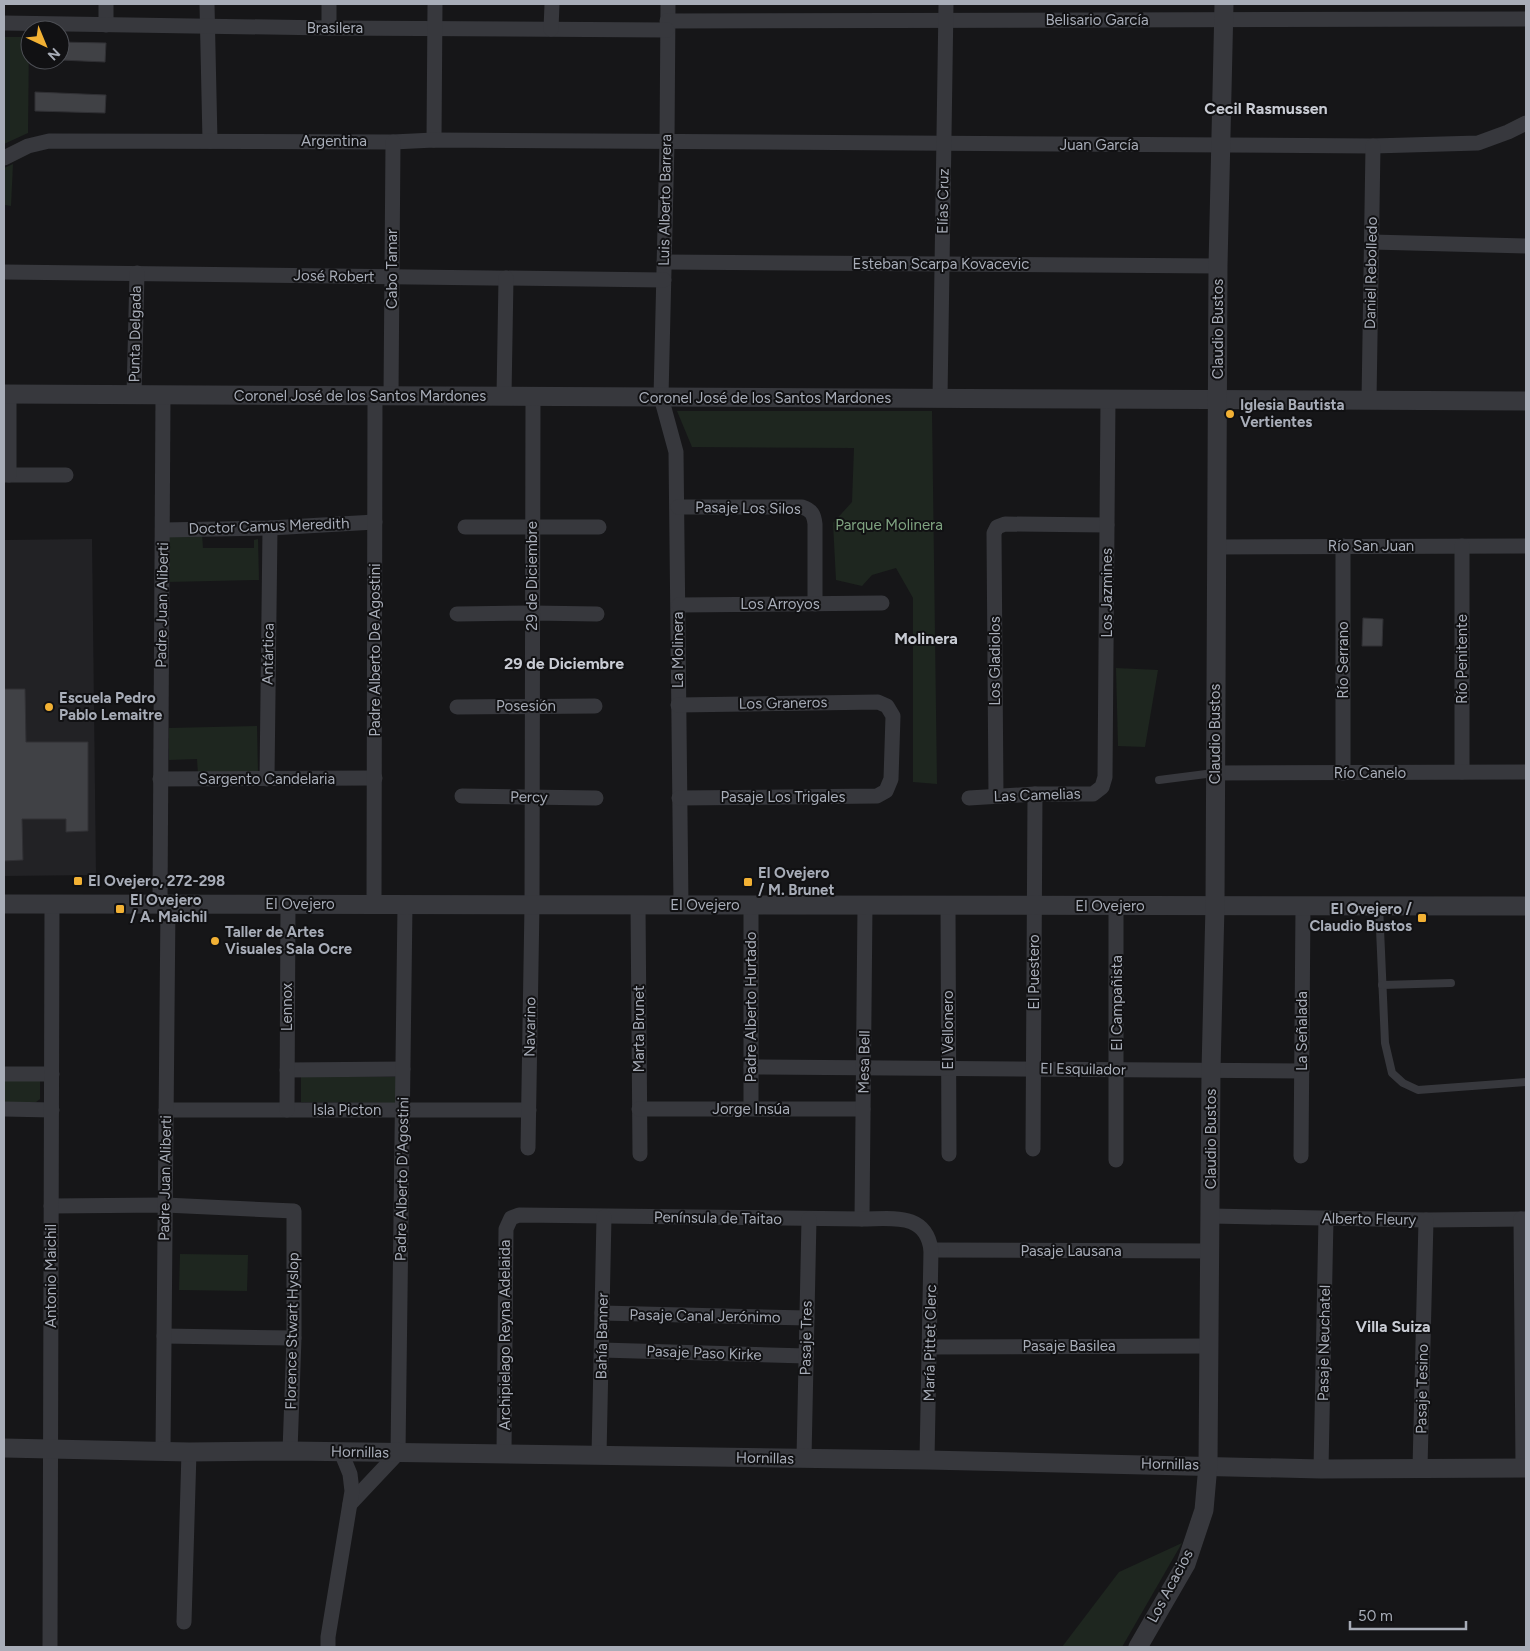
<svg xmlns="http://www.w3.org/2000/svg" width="1530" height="1651" font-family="Figtree,sans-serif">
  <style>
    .built { fill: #222225 }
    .green { fill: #1e261f }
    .building { fill: #404145; stroke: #303034 }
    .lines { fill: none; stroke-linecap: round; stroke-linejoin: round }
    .service { stroke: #37383d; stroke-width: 8 }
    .minor { stroke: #37383d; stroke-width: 15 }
    .tertiary { stroke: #37383d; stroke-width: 19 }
    .poi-dot { fill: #f2b134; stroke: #111113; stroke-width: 2 }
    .labels { text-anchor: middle; stroke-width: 4; stroke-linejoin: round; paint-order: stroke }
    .street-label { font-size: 15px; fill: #a8adb8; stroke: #111113 }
    .poi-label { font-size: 15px; font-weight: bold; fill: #a8adb8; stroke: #111113; text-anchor: start }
    .park-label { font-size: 15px; fill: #7fa381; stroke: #111113 }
    .neighbourhood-label { font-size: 16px; font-weight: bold; fill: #c9ccd4; stroke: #111113 }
  </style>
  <rect width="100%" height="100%" fill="#161618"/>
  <path class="built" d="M92 539 96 875 4 876V540Z"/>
  <g class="green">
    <path d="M4 37H29L28 133 4 144Z"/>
    <path d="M13 164 11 206 5 205 4 256V168Z"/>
    <path d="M677 411H932L937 784 913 782V598L896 568 872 575 862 586 836 580 833 523 852 502 854 448 692 447Z"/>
    <path d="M167 534H202L203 548H254V540L258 539 259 580 167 582Z"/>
    <path d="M1116 668 1158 670 1145 747 1118 746Z"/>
    <path d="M257 726 258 773 198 774 197 759 169 760V728Z"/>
    <path d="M301 1076 396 1077V1103L301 1102Z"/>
    <path d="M4 1080H40V1099L36 1102H4Z"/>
    <path d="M180 1254 248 1255 247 1291 179 1290Z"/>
    <path d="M1182 1543 1122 1647H1062L1119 1572Z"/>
  </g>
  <g class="building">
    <path d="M60 42 106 43 105 62 60 60Z"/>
    <path d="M35 92 106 95 105 113 35 111Z"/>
    <path d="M1363 618 1383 619 1382 646H1362Z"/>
    <path d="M4 689H25L26 742H88V831L66 832V819H22L23 860 4 861Z"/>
  </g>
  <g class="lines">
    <g class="service">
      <path d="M1159 780 1214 773"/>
      <path d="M1379 906 1385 1043 1392 1073 1403 1083 1418 1090 1526 1082"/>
      <path d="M1382 985 1451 983"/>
    </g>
    <g class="minor">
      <path d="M106 4V25"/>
      <path d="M207 4 210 141"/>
      <path d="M668 4 667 142 661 397 676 452 681 905"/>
      <path d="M667 21 1526 19"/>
      <path d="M4 23 329 28 667 30"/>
      <path d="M329 28V4"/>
      <path d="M551 29 552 4"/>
      <path d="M434 140 435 4"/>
      <path d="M4 158 28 146 49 141 393 142 434 140 1373 146 1478 143 1508 132 1526 123"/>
      <path d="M1372 242 1526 246"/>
      <path d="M664 262 1218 266"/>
      <path d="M4 272 664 280"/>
      <path d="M134 395 137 273"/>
      <path d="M391 396 393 142"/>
      <path d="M504 396 506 278"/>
      <path d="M940 399 946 4"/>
      <path d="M1369 401 1373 146"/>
      <path d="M4 475H66"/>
      <path d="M9 475V394"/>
      <path d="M678 507H802C812 510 814 515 815 524V604"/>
      <path d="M465 527H599"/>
      <path d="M163 530 270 528 375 522"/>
      <path d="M1343 546V773"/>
      <path d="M1216 547 1526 546"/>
      <path d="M679 605 882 603"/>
      <path d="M457 614 532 613 597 614"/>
      <path d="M678 705 878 702 887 706 893 716 891 779 886 791 877 796 679 798"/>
      <path d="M457 707 595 706"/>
      <path d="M1462 772V546"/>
      <path d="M1214 773 1526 772"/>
      <path d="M160 779 375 778"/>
      <path d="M267 779 270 528"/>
      <path d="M462 796 596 798"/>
      <path d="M996 796 994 533 997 527 1005 524 1107 525"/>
      <path d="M969 798 1035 794H1093L1102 787 1105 777 1108 399"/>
      <path d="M374 904 375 396"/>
      <path d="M160 905 163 395"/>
      <path d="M638 905 640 1154"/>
      <path d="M751 905V1108"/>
      <path d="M948 906 949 1154"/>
      <path d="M751 1067 1302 1071"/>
      <path d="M287 1070 403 1069"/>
      <path d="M4 1074H52"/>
      <path d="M4 1109 52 1110"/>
      <path d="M639 1109H863"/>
      <path d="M166 1110H529"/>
      <path d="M287 1110 288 904"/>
      <path d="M528 1148 532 905 533 397"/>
      <path d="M1033 1149 1035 794"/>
      <path d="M1301 1156 1303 906"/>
      <path d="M1116 1160V906"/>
      <path d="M51 1206 165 1205 294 1211V1338L290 1451"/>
      <path d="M1211 1216 1426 1220 1526 1219"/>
      <path d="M862 1219 865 905"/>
      <path d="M1521 1219 1523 1468"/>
      <path d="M931 1250 1210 1251"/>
      <path d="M602 1313 807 1318"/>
      <path d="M164 1336 294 1338"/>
      <path d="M930 1347 1208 1346"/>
      <path d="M602 1350 806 1356"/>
      <path d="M163 1451 168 905"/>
      <path d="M504 1454 506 1229 511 1218 519 1215 862 1219C892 1219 926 1212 931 1250L927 1460"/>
      <path d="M599 1456 604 1217"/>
      <path d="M804 1458 809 1219"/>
      <path d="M1420 1468 1426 1220"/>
      <path d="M1321 1469 1326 1218"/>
      <path d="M350 1504 398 1453 405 905"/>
      <path d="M184 1622 189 1452"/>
      <path d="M50 1647 52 904"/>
      <path d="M328 1647V1637L352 1491 350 1474 341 1452"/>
    </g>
    <g class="tertiary">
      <path d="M4 394 1526 401"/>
      <path d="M4 904 1526 906"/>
      <path d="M4 1448 189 1452 290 1451 927 1460 1321 1469 1526 1468"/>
      <path d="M1138 1647 1186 1564 1204 1510 1208 1465 1211 1070 1215 906 1218 266 1224 4"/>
    </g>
  </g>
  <g class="poi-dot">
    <circle cx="1230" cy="414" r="5"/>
    <circle cx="49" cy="707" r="5"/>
    <rect x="73" y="876" width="10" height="10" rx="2.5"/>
    <rect x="743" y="877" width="10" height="10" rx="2.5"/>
    <rect x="115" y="904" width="10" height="10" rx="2.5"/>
    <rect x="1417" y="913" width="10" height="10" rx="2.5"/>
    <circle cx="215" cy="941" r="5"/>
  </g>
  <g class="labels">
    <g class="street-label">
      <text x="1097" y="25">Belisario García</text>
      <text x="335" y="33">Brasilera</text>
      <text x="334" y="146">Argentina</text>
      <text x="1099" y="150">Juan García</text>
      <text transform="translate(665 200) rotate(-89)" y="5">Luis Alberto Barrera</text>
      <text transform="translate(943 201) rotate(-89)" y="5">Elías Cruz</text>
      <text x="941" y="269">Esteban Scarpa Kovacevic</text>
      <text transform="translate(392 269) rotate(-90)" y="5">Cabo Tamar</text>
      <text transform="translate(1371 273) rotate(-89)" y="5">Daniel Rebolledo</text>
      <text transform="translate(334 276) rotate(1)" y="5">José Robert</text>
      <text transform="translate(1218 329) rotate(-90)" y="5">Claudio Bustos</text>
      <text transform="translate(135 334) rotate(-89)" y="5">Punta Delgada</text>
      <text x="360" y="401">Coronel José de los Santos Mardones</text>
      <text x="765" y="403">Coronel José de los Santos Mardones</text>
      <text transform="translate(748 508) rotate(1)" y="5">Pasaje Los Silos</text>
      <text transform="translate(269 526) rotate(-2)" y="5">Doctor Camus Meredith</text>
      <text x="1371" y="551">Río San Juan</text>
      <text transform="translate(532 576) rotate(-90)" y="5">29 de Diciembre</text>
      <text transform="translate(1107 593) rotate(-90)" y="5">Los Jazmines</text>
      <text x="780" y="609">Los Arroyos</text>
      <text transform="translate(162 605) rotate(-89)" y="5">Padre Juan Aliberti</text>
      <text transform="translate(375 650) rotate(-90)" y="5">Padre Alberto De Agostini</text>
      <text transform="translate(678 650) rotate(-90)" y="5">La Molinera</text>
      <text transform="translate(268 654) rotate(-89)" y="5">Antártica</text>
      <text transform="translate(1462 659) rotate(-90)" y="5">Río Penitente</text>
      <text transform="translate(1343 660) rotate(-90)" y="5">Río Serrano</text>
      <text transform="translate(995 661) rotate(-90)" y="5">Los Gladiolos</text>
      <text transform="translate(783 703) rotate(-1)" y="5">Los Graneros</text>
      <text x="526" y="711">Posesión</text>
      <text transform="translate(1215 734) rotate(-90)" y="5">Claudio Bustos</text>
      <text x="1370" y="778">Río Canelo</text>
      <text x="267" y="784">Sargento Candelaria</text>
      <text transform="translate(1037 795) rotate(-2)" y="5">Las Camelias</text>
      <text transform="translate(529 797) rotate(1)" y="5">Percy</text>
      <text x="783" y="802">Pasaje Los Trigales</text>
      <text x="300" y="909">El Ovejero</text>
      <text x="705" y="910">El Ovejero</text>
      <text x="1110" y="911">El Ovejero</text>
      <text transform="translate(1034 972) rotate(-90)" y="5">El Puestero</text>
      <text transform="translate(1117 1003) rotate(-90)" y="5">El Campañista</text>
      <text transform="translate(287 1007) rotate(-90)" y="5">Lennox</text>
      <text transform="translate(751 1007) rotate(-90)" y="5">Padre Alberto Hurtado</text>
      <text transform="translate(530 1027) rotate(-89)" y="5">Navarino</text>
      <text transform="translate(639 1029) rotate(-90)" y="5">Marta Brunet</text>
      <text transform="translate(948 1030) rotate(-90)" y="5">El Vellonero</text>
      <text transform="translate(1302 1031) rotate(-90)" y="5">La Señalada</text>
      <text transform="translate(864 1062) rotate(-89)" y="5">Mesa Bell</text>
      <text transform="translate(1083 1069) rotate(1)" y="5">El Esquilador</text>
      <text x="751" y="1114">Jorge Insúa</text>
      <text x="347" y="1115">Isla Picton</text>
      <text transform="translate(1211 1139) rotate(-90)" y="5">Claudio Bustos</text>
      <text transform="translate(165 1178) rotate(-89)" y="5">Padre Juan Aliberti</text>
      <text transform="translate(402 1179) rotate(-89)" y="5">Padre Alberto D'Agostini</text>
      <text transform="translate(718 1218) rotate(1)" y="5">Península de Taitao</text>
      <text transform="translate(1369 1219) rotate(1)" y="5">Alberto Fleury</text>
      <text x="1071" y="1256">Pasaje Lausana</text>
      <text transform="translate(51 1276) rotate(-90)" y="5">Antonio Maichil</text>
      <text transform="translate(705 1316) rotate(1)" y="5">Pasaje Canal Jerónimo</text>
      <text transform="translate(292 1331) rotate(-89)" y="5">Florence Stwart Hyslop</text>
      <text transform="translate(505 1335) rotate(-90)" y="5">Archipielago Reyna Adelaida</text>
      <text transform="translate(602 1336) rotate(-89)" y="5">Bahía Banner</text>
      <text transform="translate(806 1338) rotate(-89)" y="5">Pasaje Tres</text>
      <text transform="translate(930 1343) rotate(-89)" y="5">María Pittet Clerc</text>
      <text transform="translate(1324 1343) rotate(-89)" y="5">Pasaje Neuchatel</text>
      <text x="1069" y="1351">Pasaje Basilea</text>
      <text transform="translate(704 1353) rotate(2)" y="5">Pasaje Paso Kirke</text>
      <text transform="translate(1422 1389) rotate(-89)" y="5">Pasaje Tesino</text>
      <text transform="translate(360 1452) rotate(1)" y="5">Hornillas</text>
      <text transform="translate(765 1458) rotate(1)" y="5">Hornillas</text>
      <text transform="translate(1170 1464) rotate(1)" y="5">Hornillas</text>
      <text transform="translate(1170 1586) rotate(-62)" y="5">Los Acacios</text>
    </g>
    <g class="poi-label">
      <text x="1240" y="410">Iglesia Bautista<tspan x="1240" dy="17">Vertientes</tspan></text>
      <text x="59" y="703">Escuela Pedro<tspan x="59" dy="17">Pablo Lemaitre</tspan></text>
      <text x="758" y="878">El Ovejero<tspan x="758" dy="17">/ M. Brunet</tspan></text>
      <text x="88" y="886">El Ovejero, 272-298</text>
      <text x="130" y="905">El Ovejero<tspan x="130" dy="17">/ A. Maichil</tspan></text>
      <text x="1412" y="914" text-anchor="end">El Ovejero /<tspan x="1412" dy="17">Claudio Bustos</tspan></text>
      <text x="225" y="937">Taller de Artes<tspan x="225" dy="17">Visuales Sala Ocre</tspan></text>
    </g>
    <g class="park-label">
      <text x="889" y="530">Parque Molinera</text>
    </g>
    <g class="neighbourhood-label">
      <text x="1266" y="114">Cecil Rasmussen</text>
      <text x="926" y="644">Molinera</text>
      <text x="564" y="669">29 de Diciembre</text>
      <text x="1393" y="1332">Villa Suiza</text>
    </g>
  </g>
  <rect width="1530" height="1651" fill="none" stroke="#a8adb8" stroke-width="10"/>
  <g transform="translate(45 45) rotate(136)"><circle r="24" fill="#111113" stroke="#4d4f55"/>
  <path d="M0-4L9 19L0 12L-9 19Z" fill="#f2b134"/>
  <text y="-8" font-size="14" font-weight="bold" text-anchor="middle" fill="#a8adb8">N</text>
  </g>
  <path d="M1350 1621v8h116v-8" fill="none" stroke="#a8adb8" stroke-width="2.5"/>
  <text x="1358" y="1621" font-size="15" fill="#a8adb8" stroke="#111113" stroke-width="4" paint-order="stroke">50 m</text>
</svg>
